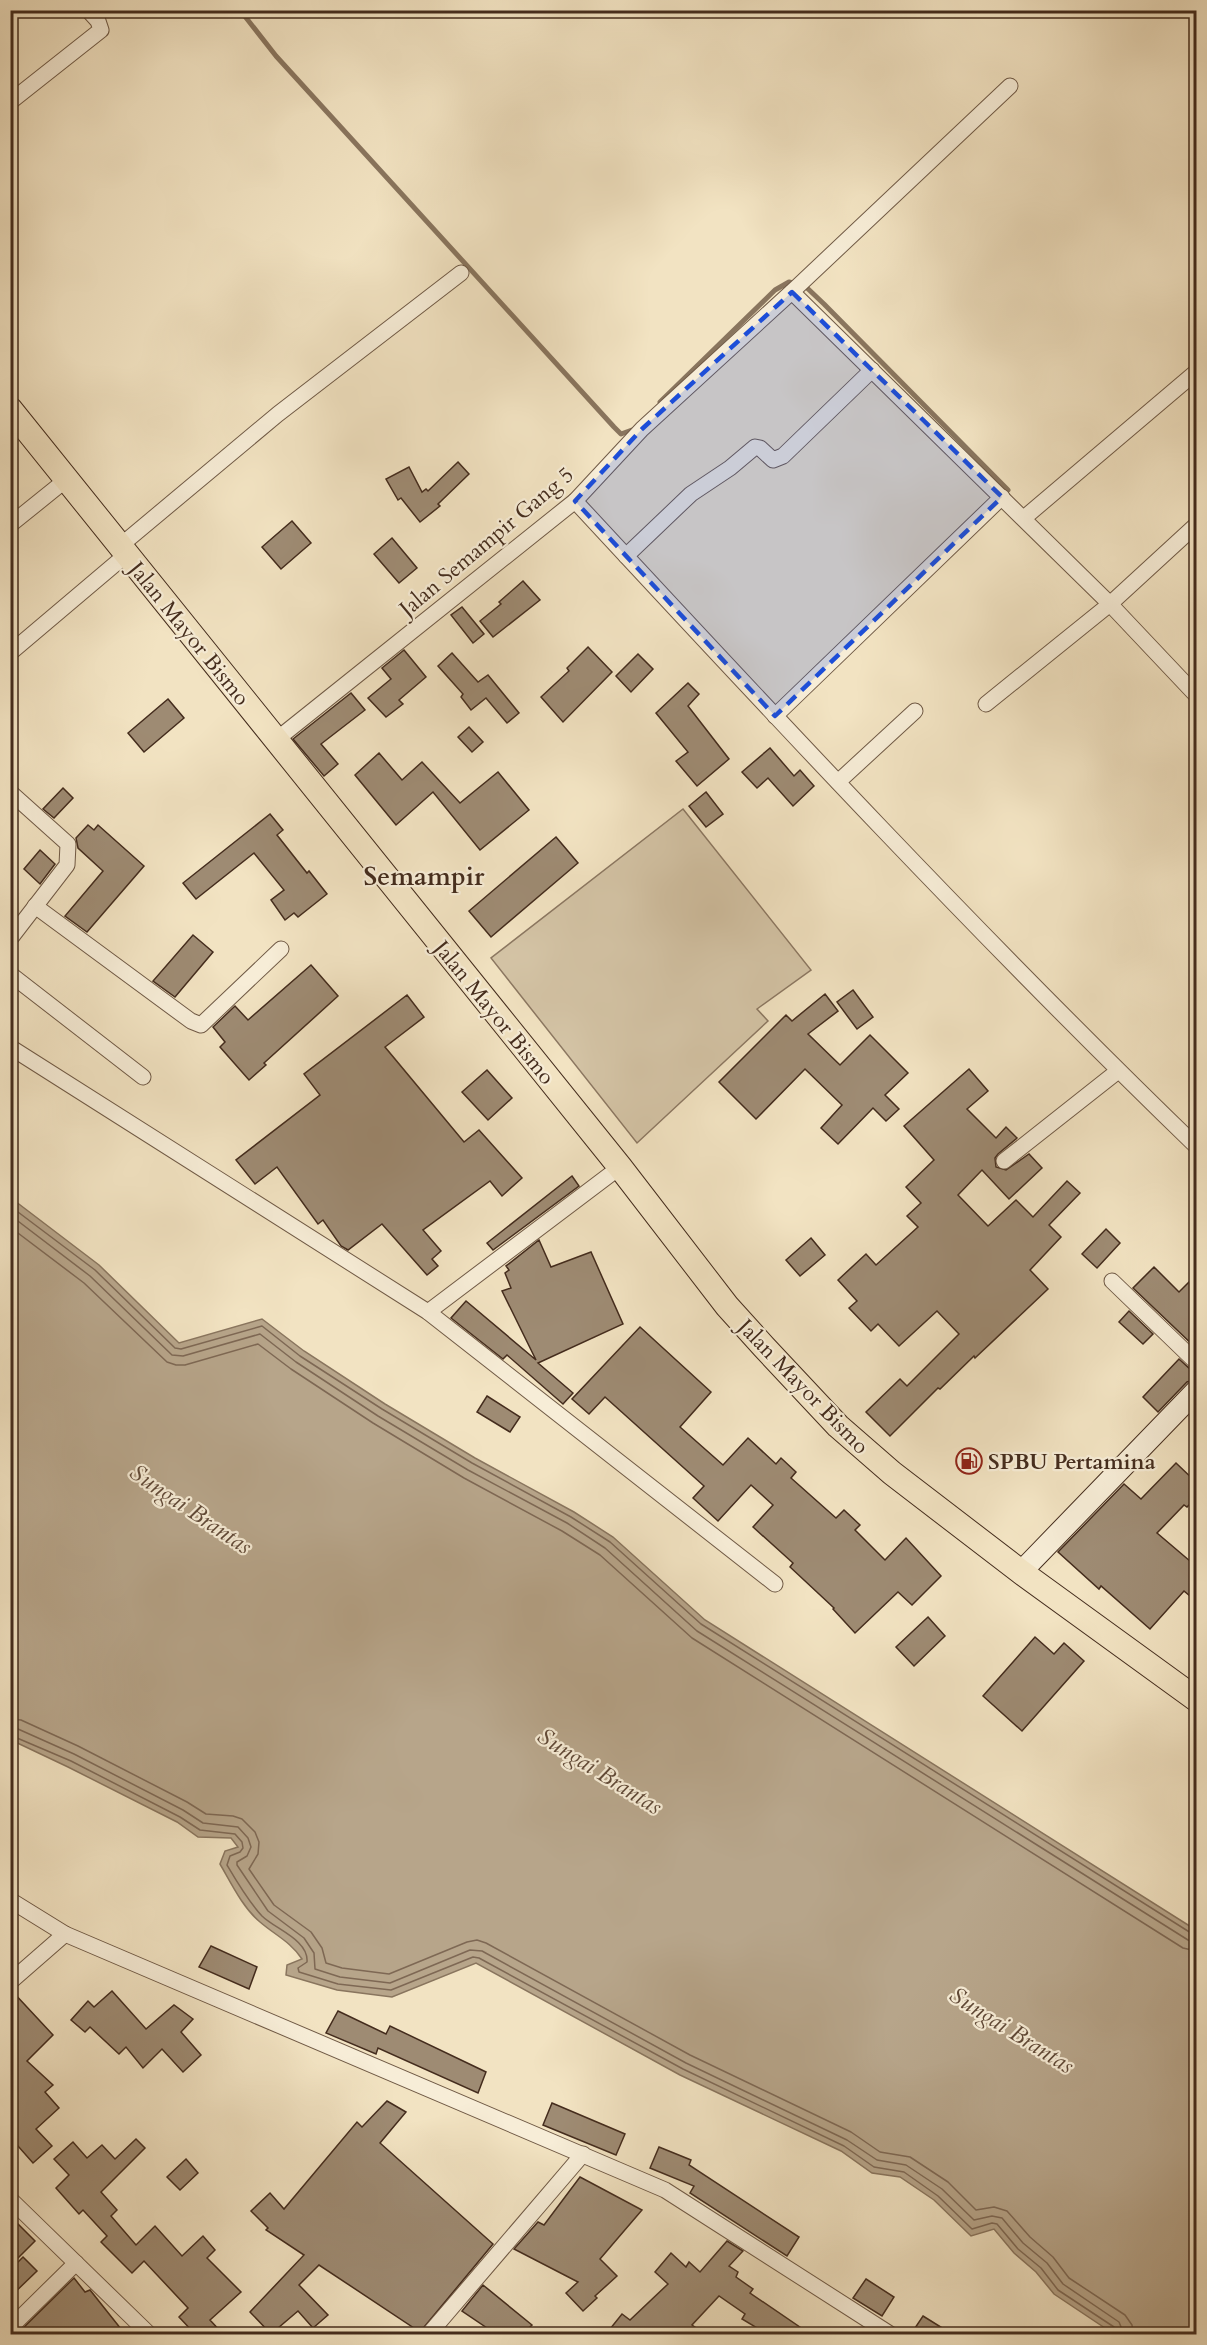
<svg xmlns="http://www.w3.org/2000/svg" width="1207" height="2345" font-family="Cardo,serif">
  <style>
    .green { fill: #d4c4a6; stroke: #8c7862; stroke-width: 1.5 }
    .water { fill: #b7a58a; stroke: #89755e; stroke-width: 1.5 }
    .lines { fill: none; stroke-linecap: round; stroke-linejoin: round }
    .shore { stroke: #7e6854; stroke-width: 1.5 }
    .stream { stroke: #89755e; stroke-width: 5 }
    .building { fill: #9e8b73; stroke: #442c1d; stroke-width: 1.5 }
    .street-casing { stroke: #705a46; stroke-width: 17 }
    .secondary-casing { stroke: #442c1d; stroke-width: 23 }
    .primary-casing { stroke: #442c1d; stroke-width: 26 }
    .street { stroke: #f7edd7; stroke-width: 15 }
    .secondary { stroke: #f7edd7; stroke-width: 21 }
    .primary { stroke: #f2e3c2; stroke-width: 24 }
    .marked { fill: #1d4ed8; fill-opacity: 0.2; stroke: #1d4ed8; stroke-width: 4.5; stroke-dasharray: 12 8; stroke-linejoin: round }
    .labels { text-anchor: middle; stroke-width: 4.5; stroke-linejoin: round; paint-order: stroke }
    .street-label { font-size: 22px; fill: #442c1d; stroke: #f7edd7 }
    .poi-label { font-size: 22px; font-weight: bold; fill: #442c1d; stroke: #f7edd7; text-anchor: start }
    .water-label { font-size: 24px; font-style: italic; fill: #614a38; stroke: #f7edd7 }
    .quarter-label { font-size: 26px; font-weight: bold; fill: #442c1d; stroke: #f7edd7 }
  </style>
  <rect width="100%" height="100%" fill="#f2e3c2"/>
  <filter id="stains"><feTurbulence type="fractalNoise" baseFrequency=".00333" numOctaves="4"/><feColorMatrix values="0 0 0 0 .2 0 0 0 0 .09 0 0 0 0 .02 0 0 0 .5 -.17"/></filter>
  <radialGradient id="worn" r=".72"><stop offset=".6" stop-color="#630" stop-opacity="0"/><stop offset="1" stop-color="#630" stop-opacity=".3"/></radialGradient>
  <path class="green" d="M683 809 811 970 757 1009 768 1021 637 1143 491 958Z"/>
  <path class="water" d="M11 1198 99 1265 179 1343 262 1319 304 1351 385 1404 475 1458 574 1512 613 1537 705 1620 1196 1930V2334H1114L1054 2294 1036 2272 1014 2253 994 2229 971 2236 934 2200 900 2177 872 2173 841 2151 680 2075 476 1963 392 1997 337 1990 286 1975 287 1965 302 1959C291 1942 275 1935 260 1922 243 1908 231 1883 220 1864L225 1851 238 1847 231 1838 198 1837 177 1822 68 1767 11 1740Z"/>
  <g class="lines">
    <g class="shore">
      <path d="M10 1206 95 1270 175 1348 181 1349 262 1326 300 1356 382 1409 472 1463 571 1517 610 1542 701 1624 1191 1933 1196 1934"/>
      <path d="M10 1215 90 1276 172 1355 183 1356 260 1334 296 1362 378 1416 468 1470 567 1523 605 1548 697 1631 1188 1940 1196 1942"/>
      <path d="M10 1227 84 1283 167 1362 176 1365H185L258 1344 291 1369 373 1423 464 1478 562 1531 600 1555 692 1638 1183 1948 1196 1951"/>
      <path d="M10 1719 21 1720 78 1746 187 1802 206 1814 233 1816 242 1819 255 1832 259 1842 258 1854 249 1869 274 1905 311 1932 322 1948 326 1963 342 1968 389 1974 467 1942 477 1940 486 1943 690 2055 851 2132 880 2152 910 2157 948 2182 976 2210 994 2207 1007 2211 1030 2237 1053 2257 1069 2278 1125 2315 1132 2325 1133 2334"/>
      <path d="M10 1728 18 1729 74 1754 183 1810 203 1823 238 1827 248 1838 251 1847 247 1856 237 1862V1865L268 1911 304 1938 314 1953 315 1969 340 1977 390 1983 470 1950 482 1951 686 2063 847 2140 877 2160 906 2165 942 2189 974 2220 992 2216 1002 2218 1023 2243 1047 2263 1063 2284 1119 2322 1124 2334"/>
      <path d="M10 1735 71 1761 180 1817 200 1830 235 1834 242 1842 243 1848 240 1852 230 1856 227 1865C237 1882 248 1901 262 1916 275 1929 309 1940 307 1962L298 1968 299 1972 338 1984 391 1990 473 1957 479 1958 683 2069 844 2146 874 2167 904 2172 938 2196 972 2229 992 2223 997 2224 1018 2249 1041 2268 1058 2290 1114 2327 1117 2334"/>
    </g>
    <g class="stream">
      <path d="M240 10 276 56 614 427 621 434 632 430"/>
      <path d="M660 402 775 290 789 282 805 286 824 304 1008 490"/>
    </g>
  </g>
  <g class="building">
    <path d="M458 462 469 474 438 504 440 506 420 522 401 498 398 500 386 479 409 467 422 492 426 489 428 491Z"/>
    <path d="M292 521 311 543 281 569 262 547Z"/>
    <path d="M392 538 417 568 399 583 374 554Z"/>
    <path d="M523 581 540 600 493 637 480 621 501 604 499 602Z"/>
    <path d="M462 607 484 634 473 643 451 615Z"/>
    <path d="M588 647 612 672 563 722 541 697 569 671 567 668Z"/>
    <path d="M404 650 426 677 399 700 403 704 386 717 368 698 391 679 382 668Z"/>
    <path d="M452 653 478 682 488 675 519 713 507 723 486 698 471 710 461 697 463 694 438 666Z"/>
    <path d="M638 654 653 669 631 692 616 676Z"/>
    <path d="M688 683 699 694 688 706 729 759 697 786 676 761 688 752 656 713Z"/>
    <path d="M351 693 365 710 321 744 338 764 324 776 293 739Z"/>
    <path d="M168 699 184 718 144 752 128 733Z"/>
    <path d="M469 727 483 742 472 752 458 737Z"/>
    <path d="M770 748 794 776 800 770 814 786 793 806 768 778 757 788 742 772Z"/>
    <path d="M379 753 402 780 422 762 460 803 498 772 529 810 480 850 433 792 396 825 355 775Z"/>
    <path d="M63 788 73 798 54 818 43 809Z"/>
    <path d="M706 792 723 814 706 827 689 806Z"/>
    <path d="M270 814 283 830 277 835 307 873 309 871 327 894 298 917 294 913 285 920 271 900 284 890 254 853 196 899 183 883Z"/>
    <path d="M88 825 94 830 98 825 144 866 87 932 65 916 103 871 78 848 76 838Z"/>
    <path d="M556 837 578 863 491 937 469 911Z"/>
    <path d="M40 850 55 864 40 884 24 869Z"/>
    <path d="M193 935 213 952 175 997 153 981Z"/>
    <path d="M311 965 338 996 264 1063 266 1065 249 1080 220 1047 225 1042 213 1027 235 1006 248 1020Z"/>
    <path d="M853 990 873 1017 857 1029 837 1002Z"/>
    <path d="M825 994 838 1011 808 1034 840 1065 870 1035 908 1073 885 1095 899 1109 886 1121 873 1108 838 1144 821 1128 842 1105 805 1069 756 1119 719 1082 786 1015 792 1021Z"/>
    <path d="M407 995 424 1017 385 1047 464 1142 479 1130 522 1178 502 1196 490 1181 423 1230 441 1251 432 1259 438 1266 427 1275 382 1224 348 1250 341 1246 323 1220 318 1224 277 1167 255 1184 236 1160 320 1095 304 1074Z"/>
    <path d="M969 1069 988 1091 967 1109 996 1138 1006 1127 1017 1138 998 1154 995 1158 996 1167 1006 1170 1029 1154 1042 1168 1009 1199 982 1170 958 1195 988 1226 1016 1200 1033 1217 1067 1181 1080 1193 1049 1225 1061 1237 1030 1270 1048 1289 975 1358 974 1356 940 1389 938 1388 890 1436 866 1412 900 1379 907 1386 959 1334 937 1311 899 1346 878 1324 871 1331 849 1308 857 1301 838 1280 866 1254 876 1265 918 1227 907 1216 921 1203 906 1187 934 1160 904 1126Z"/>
    <path d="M487 1070 512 1098 488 1120 462 1092Z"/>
    <path d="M572 1176 579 1186 493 1250 487 1243Z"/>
    <path d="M1106 1229 1120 1243 1097 1268 1082 1254Z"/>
    <path d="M811 1238 825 1255 800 1276 786 1260Z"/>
    <path d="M539 1240 551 1267 591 1252 623 1324 538 1363 573 1393 563 1404 507 1355 503 1359 451 1318 466 1301 536 1360 502 1291 511 1288 505 1273 509 1270 506 1266Z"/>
    <path d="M1154 1267 1179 1292 1197 1274V1349L1133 1288Z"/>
    <path d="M1129 1311 1153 1334 1143 1344 1119 1322Z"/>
    <path d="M640 1327 711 1392 680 1427 723 1465 748 1438 776 1464 781 1458 796 1472 791 1478 836 1518 844 1510 860 1525 855 1530 885 1560 906 1538 941 1576 912 1605 898 1592 855 1633 833 1609 834 1608 790 1567 793 1563 753 1527 773 1505 751 1485 718 1521 693 1498 704 1486 605 1397 589 1414 572 1399Z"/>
    <path d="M1179 1359 1190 1369 1197 1371V1379L1187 1382 1158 1412 1143 1397Z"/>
    <path d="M487 1396 520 1417 510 1432 477 1412Z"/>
    <path d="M1176 1463 1197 1483V1497L1187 1507 1184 1505 1157 1533 1197 1567V1602L1184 1591 1150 1629 1101 1586 1099 1589 1058 1552 1124 1484 1141 1499Z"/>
    <path d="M928 1617 945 1636 914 1666 896 1647Z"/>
    <path d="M1035 1637 1054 1654 1064 1643 1084 1661 1022 1731 983 1696Z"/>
    <path d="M211 1946 257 1967 249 1989 199 1967Z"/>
    <path d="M12 1991 53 2035 27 2061 53 2085 45 2092 59 2108 36 2129 52 2146 33 2163 18 2146 10 2153Z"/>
    <path d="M112 1991 146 2029 174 2005 193 2019 181 2032 201 2055 183 2072 162 2049 143 2068 126 2047 119 2054 90 2027 85 2032 71 2020 88 2001 94 2007Z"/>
    <path d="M338 2011 386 2034 390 2026 486 2072 478 2093 378 2048 376 2054 326 2033Z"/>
    <path d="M387 2101 406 2112 380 2143 493 2244 420 2332 319 2265 299 2285 328 2315 313 2328 298 2311 271 2334 250 2312 304 2255 266 2230 268 2228 251 2211 270 2193 284 2209 357 2122 362 2127Z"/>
    <path d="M552 2103 625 2134 616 2155 543 2125Z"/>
    <path d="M136 2139 145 2148 101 2192 117 2210 111 2216 136 2245 155 2226 182 2256 203 2236 215 2250 207 2258 241 2292 210 2320 223 2334H195L179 2317 188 2308 144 2261 132 2273 101 2242 107 2236 83 2210 79 2214 56 2188 69 2175 54 2159 73 2142 87 2158 102 2145 115 2159Z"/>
    <path d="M659 2147 691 2160 689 2165 799 2237 787 2256 690 2193 694 2186 650 2168Z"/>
    <path d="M186 2159 198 2173 180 2190 167 2177Z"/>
    <path d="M580 2177 642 2210 600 2259 617 2276 595 2296 597 2298 583 2311 566 2293 578 2282 514 2249 538 2222 544 2225Z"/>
    <path d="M10 2216 35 2241 10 2266Z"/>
    <path d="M727 2241 743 2251 729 2266 738 2272 736 2277 753 2289 750 2293 810 2334H767L742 2319 745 2314 719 2296 692 2325 705 2334H606L622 2314 630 2320 668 2284 655 2272 671 2253 686 2267 689 2262 700 2272Z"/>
    <path d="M23 2257 37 2271 10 2297V2270Z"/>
    <path d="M74 2278 85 2292 90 2290 125 2334H17Z"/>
    <path d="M866 2279 894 2297 882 2316 853 2298Z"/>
    <path d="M483 2285 532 2325 523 2334H496L462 2311Z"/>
    <path d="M923 2316 952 2334H911Z"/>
  </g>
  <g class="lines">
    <g class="street-casing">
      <g id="street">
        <path d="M10 102 101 30 98 21 88 10"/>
        <path d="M792 292 1110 604 1196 695"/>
        <path d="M575 501C778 720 982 939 1196 1146"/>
        <path d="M1024 518 1196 372"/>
        <path d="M10 525 67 479"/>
        <path d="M120 546 278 414 461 273"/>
        <path d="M626 556 691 494 730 468 755 447 760 448 773 460 783 456 872 370"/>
        <path d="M10 653 127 554"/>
        <path d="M986 704 1110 604 1196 525"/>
        <path d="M775 716 1002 497"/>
        <path d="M276 740 575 501 642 429 797 287 1010 86"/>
        <path d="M838 782 915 711"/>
        <path d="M10 792 68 844 67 865 10 939"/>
        <path d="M35 906 191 1021 201 1025 281 949"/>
        <path d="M10 974 143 1077"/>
        <path d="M10 1047 428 1312 775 1584"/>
        <path d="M1004 1161 1118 1071"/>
        <path d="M1112 1281 1196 1362"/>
        <path d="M428 1312 620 1167"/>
        <path d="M10 1900 65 1934 665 2190 890 2334"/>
        <path d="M10 1982 65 1934"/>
        <path d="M10 2199 149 2334"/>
        <path d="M10 2328 76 2263"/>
        <path d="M429 2334 583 2154"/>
      </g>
    </g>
    <g class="secondary-casing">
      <path id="secondary" d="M1021 1572 1196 1391"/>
    </g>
    <g class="primary-casing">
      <path id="primary" d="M10 409 620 1167 727 1306 764 1347 838 1426 892 1473 1021 1572 1196 1699"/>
    </g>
    <use href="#street" class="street"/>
    <use href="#secondary" class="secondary"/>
    <use href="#primary" class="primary"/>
  </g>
  <path class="marked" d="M792 292 1002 497 775 716 575 501 642 429Z"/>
  <defs>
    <g id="fuel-ring" transform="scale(1.35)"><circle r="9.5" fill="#f7edd7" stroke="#8f2418" stroke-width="1.5"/><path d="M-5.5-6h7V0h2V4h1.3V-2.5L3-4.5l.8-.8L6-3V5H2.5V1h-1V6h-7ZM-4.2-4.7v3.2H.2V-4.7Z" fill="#8f2418"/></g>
  </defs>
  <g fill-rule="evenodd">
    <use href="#fuel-ring" x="969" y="1461"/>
  </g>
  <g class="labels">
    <g class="street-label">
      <text transform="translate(486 541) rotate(-40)" y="8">Jalan Semampir Gang 5</text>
      <text transform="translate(190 633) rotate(51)" y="8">Jalan Mayor Bismo</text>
      <text transform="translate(495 1012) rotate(51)" y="8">Jalan Mayor Bismo</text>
      <text transform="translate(804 1386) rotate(46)" y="8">Jalan Mayor Bismo</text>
    </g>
    <g class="poi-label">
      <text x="988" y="1469">SPBU Pertamina</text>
    </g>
    <g class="water-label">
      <text transform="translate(191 1509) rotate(34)" y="8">Sungai Brantas</text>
      <text transform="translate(600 1771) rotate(32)" y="8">Sungai Brantas</text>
      <text transform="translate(1012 2030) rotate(32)" y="8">Sungai Brantas</text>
    </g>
    <g class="quarter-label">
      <text x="424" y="885">Semampir</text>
    </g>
  </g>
  <rect width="1207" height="2345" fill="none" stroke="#f2e3c2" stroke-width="36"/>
  <rect x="12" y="12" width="1183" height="2321" fill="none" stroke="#442c1d" stroke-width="3"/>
  <rect x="18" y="18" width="1171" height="2309" fill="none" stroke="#442c1d" stroke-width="1.5"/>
  <rect width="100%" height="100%" filter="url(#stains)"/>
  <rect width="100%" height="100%" fill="url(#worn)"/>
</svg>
